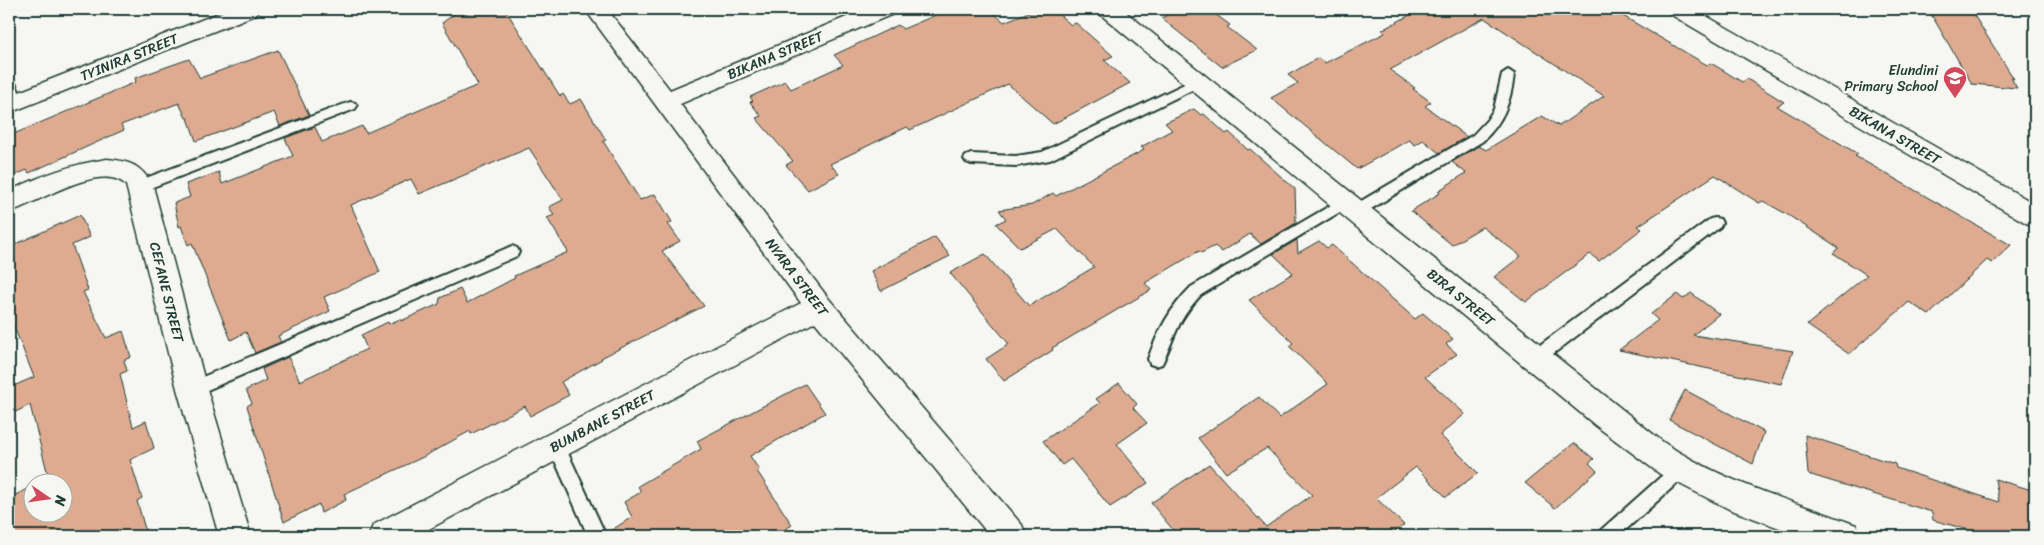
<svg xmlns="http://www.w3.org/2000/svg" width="2044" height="545" font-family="Sriracha,sans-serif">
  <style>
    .building { fill: #deab91; stroke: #1f3d34 }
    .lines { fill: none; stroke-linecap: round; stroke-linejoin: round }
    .lane-casing { stroke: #1f3d34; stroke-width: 4 }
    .street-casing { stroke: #1f3d34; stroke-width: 3 }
    .secondary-casing { stroke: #1f3d34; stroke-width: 3 }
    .lane { fill: #f6f6f2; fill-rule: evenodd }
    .street { fill: #f6f6f2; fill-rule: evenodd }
    .secondary { fill: #f6f6f2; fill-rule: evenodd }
    .labels { text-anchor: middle; stroke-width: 5; stroke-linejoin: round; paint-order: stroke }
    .street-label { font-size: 14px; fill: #1f3d34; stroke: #f6f6f2 }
    .poi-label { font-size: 14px; fill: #1f3d34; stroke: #f6f6f2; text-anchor: end }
  </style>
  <rect width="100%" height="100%" fill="#f6f6f2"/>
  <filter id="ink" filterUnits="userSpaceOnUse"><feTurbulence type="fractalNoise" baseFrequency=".02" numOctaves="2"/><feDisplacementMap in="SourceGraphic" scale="10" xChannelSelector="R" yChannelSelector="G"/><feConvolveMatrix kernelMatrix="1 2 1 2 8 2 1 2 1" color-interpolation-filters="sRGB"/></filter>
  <g filter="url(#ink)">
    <g class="building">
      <path d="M461 9H505L560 96 563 94 570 104 581 99 606 140 603 141 640 200 655 194 672 222 668 224 680 241 662 251 704 306 601 358 602 359 561 382 569 395 530 416 525 406 471 434 470 431 423 457 344 494 346 500 321 513 319 504 284 522 247 406 252 403 246 390 266 380 262 369 288 357 300 381 367 349 361 335 388 322 389 324 400 319 401 321 439 304 440 298 460 289 467 303 515 278 514 276 568 252 547 218 554 215 549 207 563 200 529 148 419 194 411 179 351 205 380 272 324 297 330 311 278 336 281 342 255 353 246 332 231 340 192 243 188 245 181 226 179 227 174 203 190 197 186 184 219 172 222 184 293 156 285 138 315 127 322 142 362 126 366 133 478 85 442 23Z"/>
      <path d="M950 9H989L1004 22 1036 9H1053L1071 25 1076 23 1113 56 1104 60 1130 83 1053 124 1008 84 910 130 907 127 830 164 839 174 808 190 786 165 793 161 756 118 761 116 750 102 753 101 750 97 785 81 791 89 843 65 834 55 898 25 903 29Z"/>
      <path d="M1181 9H1208L1230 25 1227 27 1257 50 1222 67 1161 18Z"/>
      <path d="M1421 9H1611L1707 65 1711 63 1742 82 1747 79 1784 102 1777 106 1858 154 1855 156 2011 245 1992 263 1987 260 1929 315 1909 302 1849 354 1807 325 1867 275 1833 253 1839 248 1788 215 1763 201 1759 203 1715 175 1638 226 1642 229 1599 261 1590 254 1526 302 1494 277 1521 256 1482 227 1452 245 1411 211 1440 193 1438 191 1466 173 1452 162 1479 146 1486 150 1542 116 1559 126 1604 96 1484 18 1390 70 1415 88 1413 89 1431 102 1425 106 1467 137 1439 153 1423 140 1415 145 1409 140 1357 169 1271 98 1298 83 1288 75 1318 58 1325 63 1385 33 1382 30Z"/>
      <path d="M1928 9H1970L2014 79 2011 78 2017 88 1972 84Z"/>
      <path d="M278 50 309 115 280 126 274 112 196 141 188 118H186L179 103 121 125 124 130 29 173 27 170 9 178V136L136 82 135 78 189 59 200 78Z"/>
      <path d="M1194 109 1201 115 1204 114 1226 134 1229 132 1248 150 1250 149 1295 189 1296 223 1261 244 1250 234 1222 252 1215 246 1201 253 1199 251 1145 283 1151 290 1052 348 1053 350 1004 381 986 359 1009 344 950 273 985 254 1029 306 1094 267 1057 229 1020 248 996 224 1006 219 999 210 1032 205 1053 193 1056 196 1106 170 1144 150 1141 147 1172 130 1165 123Z"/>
      <path d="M80 215 90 237 72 245 88 290 83 292 106 338 123 331 131 357 124 360 127 371 120 374 133 427 146 421 154 448 130 460 142 498 137 501 147 536H9V498L32 487V512H62V482H41L49 479 30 405 9 415V388L34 377 9 314V247Z"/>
      <path d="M935 237 950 256 881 291 871 271Z"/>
      <path d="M1297 240 1298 253 1319 241 1327 248 1332 245 1415 319 1423 313 1453 339 1446 344 1457 354 1425 377 1465 414 1440 435 1478 473 1446 497 1416 467 1376 498 1404 525 1389 536H1178L1151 503 1209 464 1266 527 1312 495 1267 448 1226 473 1198 438 1259 397 1279 418 1328 384 1289 346 1293 343 1249 300 1293 273 1273 254Z"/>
      <path d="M1691 293 1719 314 1693 335 1793 351 1781 384 1619 350 1658 320 1651 314 1677 294 1683 299Z"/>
      <path d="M1119 383 1137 404 1133 408 1147 423 1117 444 1148 483 1110 507 1071 459 1062 465 1043 441 1100 403 1096 399Z"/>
      <path d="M805 384 825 413 750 456 759 470 757 471 792 525 774 536H608L607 533 632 517 624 502 641 492 638 486 701 449 697 441Z"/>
      <path d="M1685 390 1764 432 1753 464 1669 420Z"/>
      <path d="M1805 435 1895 464 1896 468 1999 502 1995 479 2035 491V536H1990L1933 520 1932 512 1808 474Z"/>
      <path d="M1574 443 1594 459 1589 463 1597 471 1555 508 1525 483Z"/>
    </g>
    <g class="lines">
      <g class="lane-casing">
        <g id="lane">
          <path d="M1508 70 1514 74C1511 102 1503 122 1483 141L1361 215 1356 216 1351 215 1349 211 1351 207 1473 135 1487 120 1494 109 1502 74Z"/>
          <path d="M1199 77 1205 81 1204 84 1050 160 1016 166 971 164 966 162 964 159 966 156 971 154 1016 156 1042 152Z"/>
          <path d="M9 80 14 81 24 102 22 105H12L10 102Z"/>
          <path d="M350 102 355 103 357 106 355 109 145 190H135L133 186 135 182Z"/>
          <path d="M1345 197 1350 198 1352 202 1350 206 1201 295C1177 320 1176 335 1162 364L1156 366 1150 364 1148 359C1158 331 1170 308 1191 287Z"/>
          <path d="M1715 218 1720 219 1722 223 1720 227 1541 363 1535 365 1529 363 1527 358 1529 353 1710 219Z"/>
          <path d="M512 246 517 248 519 252 517 256 198 394 192 396 186 394 184 389 186 384Z"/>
          <path d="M556 438 562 440 606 536H588L548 445 550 440Z"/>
          <path d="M1680 462 1686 465 1689 470 1686 475 1619 536H1598L1601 530 1674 465Z"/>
        </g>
      </g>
      <g class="street-casing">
        <g id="street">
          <path d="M585 9H607L670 90 866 9H896L893 14 680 104 829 299 1022 525 1026 536H990L815 322 416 536H369L373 525 801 303Z"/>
          <path d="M1097 9H1122L1663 442C1722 482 1790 500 1856 525L1860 536H1801L1729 509 1660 474 1595 425 1100 14Z"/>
          <path d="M1667 9H1694L2035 204V226L2026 223 1670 14Z"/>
          <path d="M107 159C130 161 141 165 153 186L207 389 251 536H219L177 389 126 185C101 160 36 204 9 212V191C40 176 72 164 107 159Z"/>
        </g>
      </g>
      <g class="secondary-casing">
        <path id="secondary" d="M229 9H260L257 14 9 113V96Z"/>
      </g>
      <use href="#lane" class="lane"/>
      <use href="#street" class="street"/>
      <use href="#secondary" class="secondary"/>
    </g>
  </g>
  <defs>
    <g id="school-pin" transform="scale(1.25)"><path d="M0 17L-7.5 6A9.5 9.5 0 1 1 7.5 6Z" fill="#d1495b" stroke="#f6f6f2"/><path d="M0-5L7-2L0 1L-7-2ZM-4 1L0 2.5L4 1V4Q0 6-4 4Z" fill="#fff"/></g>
  </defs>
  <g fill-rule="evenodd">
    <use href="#school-pin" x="1955" y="78"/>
  </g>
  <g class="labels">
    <g class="street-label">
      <text transform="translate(775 55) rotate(-23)" y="5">BIKANA STREET</text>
      <text transform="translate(129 57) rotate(-22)" y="5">TYINIRA STREET</text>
      <text transform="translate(1895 135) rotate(30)" y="5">BIKANA STREET</text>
      <text transform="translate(797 277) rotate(53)" y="5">NYARA STREET</text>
      <text transform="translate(167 292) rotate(76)" y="5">CEFANE STREET</text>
      <text transform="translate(1461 297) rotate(39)" y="5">BIRA STREET</text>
      <text transform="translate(602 421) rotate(-28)" y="5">BUMBANE STREET</text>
    </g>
    <g class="poi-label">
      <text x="1938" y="75">Elundini<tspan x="1938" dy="16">Primary School</tspan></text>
    </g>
  </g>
  <rect width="2044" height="545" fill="none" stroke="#f6f6f2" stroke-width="30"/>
  <rect x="15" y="15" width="2014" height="515" fill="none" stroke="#1f3d34" stroke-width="2" filter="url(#ink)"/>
  <g transform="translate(48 498) rotate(103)"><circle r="24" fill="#f6f6f2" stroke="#a0aca6"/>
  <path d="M0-4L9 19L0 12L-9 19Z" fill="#d1495b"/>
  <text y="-8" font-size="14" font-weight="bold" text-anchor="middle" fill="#1f3d34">N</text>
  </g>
</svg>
